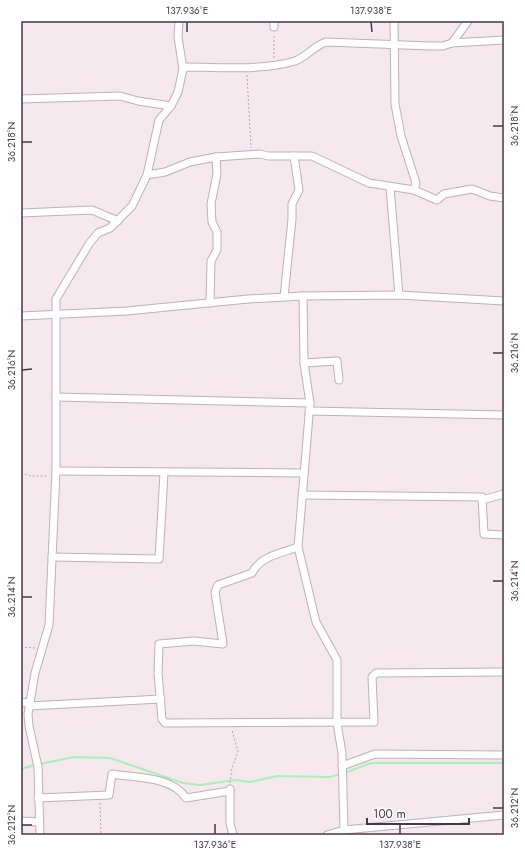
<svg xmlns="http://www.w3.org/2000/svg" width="525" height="856" font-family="Jost,sans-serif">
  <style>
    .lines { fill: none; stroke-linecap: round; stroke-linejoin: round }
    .stream { stroke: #a6f1b8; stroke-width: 2 }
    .minor-casing { stroke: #c3aeb9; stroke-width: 9 }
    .path { stroke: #c29db0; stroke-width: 1; stroke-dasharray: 2 2; stroke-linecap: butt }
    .minor { stroke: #fff; stroke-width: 7 }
    .ticks { fill: none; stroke: #483741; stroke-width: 1.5 }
    .neatline { fill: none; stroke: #483741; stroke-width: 1.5 }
    .ticks-label { font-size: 10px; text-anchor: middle; fill: #483741 }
  </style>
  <rect width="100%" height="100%" fill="#f5e9ee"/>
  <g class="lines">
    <g class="stream">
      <path d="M40 764 74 757 110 758 183 783 200 785 235 780 250 782 277 776 330 777 340 774"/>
      <path d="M21 769 35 765"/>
      <path d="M344 773 371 763H504"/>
    </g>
    <g class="minor-casing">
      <g id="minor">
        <path d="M394 21 395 104 401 136 416 183 414 190"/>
        <path d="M274 27V21"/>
        <path d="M452 43 468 21"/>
        <path d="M183 69 187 67C222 67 261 71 295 61 306 57 314 46 326 42L430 46H443L452 43 504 40"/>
        <path d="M21 99 120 96 138 101 171 106"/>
        <path d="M147 175 165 172 190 162 216 157 260 154 268 156H312L369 183 414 190 437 200 444 194 472 189 490 196 504 198"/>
        <path d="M390 187 399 295"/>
        <path d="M21 213 92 210 118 221"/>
        <path d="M303 296 304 363 310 403"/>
        <path d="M284 297 292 219V204L299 190 294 156"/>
        <path d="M210 303 211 261 217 250V232L212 222 211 204 217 174 216 157"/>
        <path d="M21 316 127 311 248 299 303 296 399 295 504 301"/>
        <path d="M304 363 337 361 339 380"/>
        <path d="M56 397 310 403 298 547 316 622 337 660V723L342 753 344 830"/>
        <path d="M309 411 504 415"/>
        <path d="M56 471 304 473"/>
        <path d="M302 495 482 497 484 534 504 535"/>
        <path d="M482 500 504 494"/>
        <path d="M298 547C282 553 260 556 252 573L218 585 215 592 223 644 194 641 159 644 158 673 162 719 165 723 374 722 372 677 376 673 504 672"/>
        <path d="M52 557 159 559 164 473"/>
        <path d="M21 703 30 702"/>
        <path d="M29 706 161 699"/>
        <path d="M342 766 375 754 504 755"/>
        <path d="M230 789V823L233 835"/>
        <path d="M38 798 109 795 112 774C135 778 172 776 186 798L230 791"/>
        <path d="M21 821 39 822"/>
        <path d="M40 835 38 767 29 726 28 714 35 673 49 625 56 471V299L89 244 98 233 110 228 132 206 147 175 159 120 171 106 178 92 183 69 178 37 179 21"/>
        <path d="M327 835 344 830 504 815"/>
      </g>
    </g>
    <g class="path">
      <path d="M274 58V34"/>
      <path d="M247 75 251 148"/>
      <path d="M21 473 31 476H48"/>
      <path d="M21 647 35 648"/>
      <path d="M230 783 232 768 238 752 232 730"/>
      <path d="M100 803 101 835"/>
    </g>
    <use href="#minor" class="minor"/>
  </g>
  <path class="ticks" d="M187 22V32M371 22 372 32M493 126H503M22 142H32M493 353H503M22 370 32 369M493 581H503M22 597H32M493 808H503M215 824V834M400 824V834M22 825H32"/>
  <rect width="525" height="856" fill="none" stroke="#ffffff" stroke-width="44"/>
  <path d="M367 818v6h102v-6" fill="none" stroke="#483741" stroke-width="2"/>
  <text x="373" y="818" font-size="12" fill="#483741" stroke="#ffffff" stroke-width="3" paint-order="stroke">100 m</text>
  <rect x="22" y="22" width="481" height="812" class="neatline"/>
  <g class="ticks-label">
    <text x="187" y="14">137.936°E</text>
    <text x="371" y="14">137.938°E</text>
    <text transform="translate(514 126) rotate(-90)" y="4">36.218°N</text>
    <text transform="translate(11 142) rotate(-90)" y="4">36.218°N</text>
    <text transform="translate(514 353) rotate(-90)" y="4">36.216°N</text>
    <text transform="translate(11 370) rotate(-90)" y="4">36.216°N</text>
    <text transform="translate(514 581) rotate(-90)" y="4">36.214°N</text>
    <text transform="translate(11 597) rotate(-90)" y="4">36.214°N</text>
    <text transform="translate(514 808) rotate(-90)" y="4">36.212°N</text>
    <text transform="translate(11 825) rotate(-90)" y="4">36.212°N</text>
    <text x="215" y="848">137.936°E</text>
    <text x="400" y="848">137.938°E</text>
  </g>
</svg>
